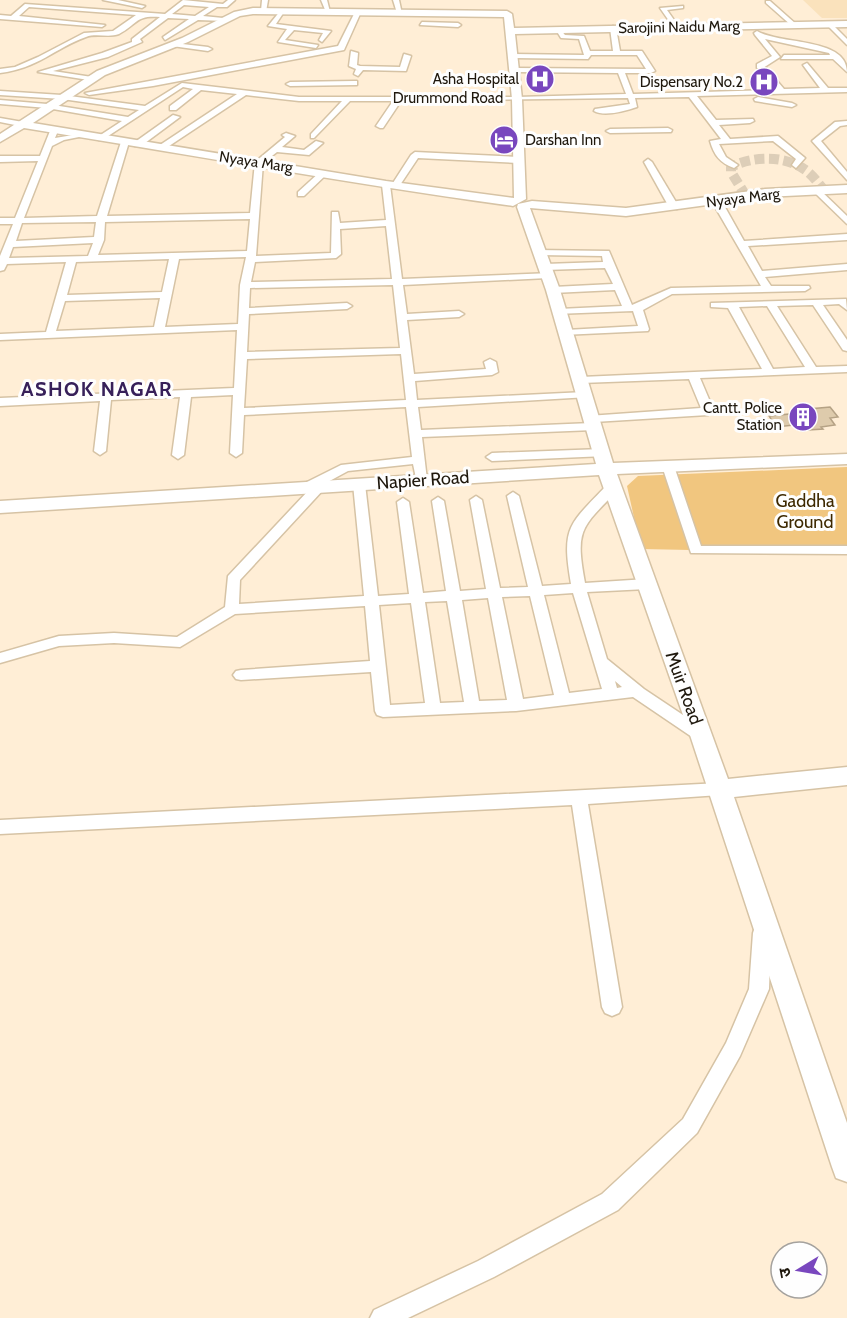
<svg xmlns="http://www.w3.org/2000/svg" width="847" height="1318" font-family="Cabin,'Noto Sans Devanagari',sans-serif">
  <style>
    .built { fill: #fae2bc }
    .green { fill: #f1c67f }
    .building { fill: #decbac; stroke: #b5a285; stroke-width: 1.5 }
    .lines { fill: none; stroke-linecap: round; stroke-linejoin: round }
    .street-tunnel { stroke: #ddceb8; stroke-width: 10; stroke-dasharray: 10 4.5; stroke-linecap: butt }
    .street-casing { stroke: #d6c3a5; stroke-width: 3 }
    .secondary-casing { stroke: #d6c3a5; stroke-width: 3 }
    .street { fill: #fff; fill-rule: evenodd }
    .secondary { fill: #fff; fill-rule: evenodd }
    .labels { text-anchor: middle; stroke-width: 6; stroke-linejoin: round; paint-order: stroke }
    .far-street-label { font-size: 15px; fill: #1f180d; stroke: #fefefe }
    .far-poi-label { font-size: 15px; fill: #1f180d; stroke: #fefefe; text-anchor: end }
    .street-label { font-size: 18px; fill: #1f180d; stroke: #fefefe }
    .park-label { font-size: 18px; fill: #3e2900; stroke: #fefefe }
    .far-district-label { font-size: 20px; font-weight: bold; letter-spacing: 1.5px; fill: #372059; stroke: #fefefe }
  </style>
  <rect width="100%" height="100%" fill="#ffeed6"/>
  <path class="built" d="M803 0H847V18H822Z"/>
  <path class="green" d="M847 467V553L641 549 627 486 638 476Z"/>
  <path class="building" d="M830 407 838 417 830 418 835 425 821 427 823 429 808 430 803 424 776 427 769 416 811 412 809 409Z"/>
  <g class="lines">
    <path class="street-tunnel" d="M746 196 731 172V167C753 156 783 155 804 169 812 174 818 183 824 190"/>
    <g class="street-casing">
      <g id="street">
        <path d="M103 0H118L145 6 142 8Z"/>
        <path d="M183 0 223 4 228 0H235L227 7H217L203 16 223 18 225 21 198 20 165 40 163 37 189 19 168 18 140 39 142 42 108 57 53 71 92 77H95V81L38 72 102 53 132 42V39L160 17C135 15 138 24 119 34 109 38 96 33 86 37 53 49 39 68 0 73V69L15 67 38 57 84 33 113 31 136 15 29 7 19 16 105 25 102 27 0 19V15L11 16 25 4 165 14ZM184 5 209 7 195 16 172 14Z"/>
        <path d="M262 0H268L266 12 261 11Z"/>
        <path d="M321 0H327L330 12H326Z"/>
        <path d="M393 0H399L402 14 397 13Z"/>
        <path d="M766 1H770L796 24V26H792L766 3Z"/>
        <path d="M683 6V8L667 10 679 27 674 28 660 8Z"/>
        <path d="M281 10 284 12 276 24 331 31 322 42 319 40 323 33 294 30 285 40 318 45 316 48 278 42 287 29 268 26Z"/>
        <path d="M358 10 361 12 344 50 153 86 89 95 85 93 338 46 355 12Z"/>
        <path d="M422 22 458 23 461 25 458 27 420 25Z"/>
        <path d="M827 23H831L847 39V45L827 25Z"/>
        <path d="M613 26 616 28 620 51H642L655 71 651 73H625L633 94 776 90 762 70 766 68 784 89 820 88 803 65 807 63 828 88H847V92L697 96 716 120 753 119 754 121 750 123 719 125 730 139 778 136 805 158 796 168 792 165 796 159 773 141 719 144 726 157 738 165 734 168C720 163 714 155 710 141L721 139 689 97 635 98 637 107C625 111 605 117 594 111L595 109 630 104 628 98 401 101 383 128H380L376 126 393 101H350L314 138H311V134L342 101H299L246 95 163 150 159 147 160 145 237 94 201 90 176 110H170V106L193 89 183 87 102 140H99V136L122 121 47 108 0 104V100L47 104 128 117 139 110 62 99 0 95V91L62 95 145 106 182 83 299 97H517L626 94 618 73 515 72 511 70 515 68 646 69 637 55H591L588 59 514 58 510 56 514 54 584 55 579 39 561 38 556 30 559 28 565 35 584 36 590 51H613L610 28Z"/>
        <path d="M757 31C779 45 847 37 847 72L833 59H781L784 55H830L829 53 765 39 780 57 763 68H757V64L772 56 755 35 754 33Z"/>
        <path d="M174 43 208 47 212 49 208 51 172 46Z"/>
        <path d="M351 51 358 53 357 65 360 66 400 67 404 54 411 56 406 71 363 70 358 76 354 74 356 69 349 66Z"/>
        <path d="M354 81H357V85L290 86 286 84 290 82Z"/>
        <path d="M758 97 792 103 796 105 792 107 755 101 754 99Z"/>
        <path d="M173 115 180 117 141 146H135V142Z"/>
        <path d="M0 118 23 122 24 124 20 126 0 122Z"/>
        <path d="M847 121V125L840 126 821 141 847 172V180L812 141 835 122Z"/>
        <path d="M668 128 672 130 671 132 610 133 606 131 610 129Z"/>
        <path d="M54 129 58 131 55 138 85 133 89 135 64 140 52 146 24 218 97 216 121 142 125 140 129 142 107 216 250 213 255 162 285 137 282 135 286 133 295 136 282 147 304 150 316 141 323 143 309 155 277 152 263 163 256 256 331 253 332 212H338L340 223 386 220 382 185 386 182 390 185 402 279 552 273V277L548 278 403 285 407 314 459 311 464 314 459 317 407 320 414 374 486 369 484 362 490 359 496 362 498 372 492 375 415 381 417 400 585 392 591 395 589 397 418 407 421 430 592 423 586 419 588 416 701 408 689 379 581 383 575 380 581 377 762 369 728 308 711 307V303L846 299 847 310 839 304 823 305 847 340V351L843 350 813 305 777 306 816 367 847 366V372L700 378 714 411 708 415 594 422 600 426 594 430 422 437 427 480 425 483H417L413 464 348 471 324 484V489L240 580 239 604 364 596 353 484 359 480 365 484 378 596 409 594 397 502 403 498 409 502 423 593 446 591 432 501 438 497 444 501 460 591 486 589 470 500 476 496 482 500 500 588 528 587 507 496 513 492 519 496 542 586 571 584C561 526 569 525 607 485H617L618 488 617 491C581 528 575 529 585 583L647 579 654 584 647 589 587 592 607 659 644 689 707 731 709 735 707 739H695L633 697 516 711 383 717 377 715 375 711 371 672 241 680 236 679 233 675 236 671 241 670 370 661 365 606 235 614 180 647 114 643 59 646 0 663V653L59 636 114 633 177 637 225 607 228 576 308 491 302 487 303 484 341 465 412 457 406 407 244 415 242 453 236 457 230 453 233 395 191 397 184 455 178 459 172 455 180 397 111 400 106 451 100 455 94 451 100 401 0 406V398L234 388 237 330 0 340V334L46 332 66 262 7 264 4 270 0 271V256L13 224H0V218H15L38 161 0 162V156H40L50 131ZM250 219 247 251 98 255 104 240 105 222ZM96 222 94 237 16 241 22 223ZM386 226 392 279 251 282 255 262 336 258 341 254 340 229ZM93 243 88 256 9 258 13 247ZM246 257 240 285 238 324 165 327 179 259ZM169 259 162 292 67 295 76 262ZM393 285 400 348 247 352 249 314 347 309 352 306 347 303 249 308 250 288ZM160 298 154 327 56 331 65 301ZM767 306 805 367 773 369 739 307ZM401 354 406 400 244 408 247 359ZM573 593 602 689 569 693 544 595ZM530 596 554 695 523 699 502 597ZM488 598 507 700 479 701 462 600ZM447 601 464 702 440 703 425 602ZM411 603 425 703 390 705 379 605ZM615 681 622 687 617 688Z"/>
        <path d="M415 152 519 157 523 160 519 163 418 158 398 188H392L391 186 411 155Z"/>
        <path d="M648 159 652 162 679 207 677 209 669 207 644 162Z"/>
        <path d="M321 171 328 173 304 196H298V192Z"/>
        <path d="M818 188 847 216V224L815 193 814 191Z"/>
        <path d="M716 197 721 200 744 241 847 234V240L748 246 762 271 847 264V270L765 277 771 286H809L810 288 805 291 672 294 643 310 649 329 648 331 562 335 561 333 566 330 638 326 633 311 555 314V310L559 309 622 306 615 290 553 293 548 290 553 287 613 284 605 268 545 270 540 267 545 264 603 262 602 256 539 255 534 252 536 250 609 251 632 305 671 288 761 286 711 200Z"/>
        <path d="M602 449 606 450 608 453 606 456 492 461 486 457 492 453Z"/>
        <path d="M668 462 674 466 701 546H847V554L691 553 662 466Z"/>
        <path d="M720 783 726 784 728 789 726 794 720 795 588 804 622 1007 619 1013 612 1016 605 1013 602 1007 572 805 0 834V820Z"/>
        <path d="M762 925 769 927 771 933 769 989 740 1056 697 1133 618 1210 494 1277 408 1318H370L374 1310 478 1261 602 1194 683 1119 726 1043 749 989 753 933 755 927Z"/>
      </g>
    </g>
    <g class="secondary-casing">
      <g id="secondary">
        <path d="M253 8 507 11 512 14 514 28 847 21V27L515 34 522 99 526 199 513 206C350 184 187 154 24 128L0 142V134L97 71 182 38 234 12ZM253 14 504 17 512 99 514 198 386 181 33 123 105 75 188 42 240 16Z"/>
        <path d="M847 185V193L765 197 626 216 530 208 560 290 613 463 847 454V464L617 474 728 779 847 767V785L734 797 847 1123V1182L836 1178 832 1167 690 735 599 475 0 513V501L596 464 546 290 517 207 518 204 532 201 626 208 765 189Z"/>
      </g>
    </g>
    <use href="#street" class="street"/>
    <use href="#secondary" class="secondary"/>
  </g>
  <defs>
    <g id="hospital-disc" transform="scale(1.5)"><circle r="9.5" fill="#7947be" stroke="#fefefe"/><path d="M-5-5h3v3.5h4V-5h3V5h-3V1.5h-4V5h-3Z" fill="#fff"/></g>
    <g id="hotel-disc" transform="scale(1.5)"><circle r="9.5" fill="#7947be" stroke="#fefefe"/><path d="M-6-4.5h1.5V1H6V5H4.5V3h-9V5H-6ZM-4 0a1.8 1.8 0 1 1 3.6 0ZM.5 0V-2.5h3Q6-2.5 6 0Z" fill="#fff"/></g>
    <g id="building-disc" transform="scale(1.5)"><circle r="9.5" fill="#7947be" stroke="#fefefe"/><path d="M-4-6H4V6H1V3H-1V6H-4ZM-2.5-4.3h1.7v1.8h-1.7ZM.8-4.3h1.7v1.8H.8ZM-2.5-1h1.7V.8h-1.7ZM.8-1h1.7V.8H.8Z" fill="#fff"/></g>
  </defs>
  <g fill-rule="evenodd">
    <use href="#hospital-disc" x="540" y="79"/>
    <use href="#hospital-disc" x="764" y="82"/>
    <use href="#hotel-disc" x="504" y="140"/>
    <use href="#building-disc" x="803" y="417"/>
  </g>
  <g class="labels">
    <g class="far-street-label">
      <text transform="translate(679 27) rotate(-1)" y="5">Sarojini Naidu Marg</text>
      <text x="448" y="103">Drummond Road</text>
      <text transform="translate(256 162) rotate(9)" y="5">Nyaya Marg</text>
      <text transform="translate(743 198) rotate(-7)" y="5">Nyaya Marg</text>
    </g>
    <g class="far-poi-label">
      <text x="519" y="84">Asha Hospital</text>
      <text x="743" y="87">Dispensary No.2</text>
      <text x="525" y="145" text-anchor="start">Darshan Inn</text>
      <text x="782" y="413">Cantt. Police<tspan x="782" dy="17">Station</tspan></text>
    </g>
    <g class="street-label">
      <text transform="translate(423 480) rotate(-4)" y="6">Napier Road</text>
      <text transform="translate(684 688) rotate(70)" y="6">Muir Road</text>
    </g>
    <g class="park-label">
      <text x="805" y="507">Gaddha<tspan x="805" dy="21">Ground</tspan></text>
    </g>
    <g class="far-district-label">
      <text x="97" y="396">ASHOK NAGAR</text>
    </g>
  </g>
  <g transform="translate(799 1270) rotate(259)"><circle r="28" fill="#fefefe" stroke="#a5a29e" stroke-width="1.5"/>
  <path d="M0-4.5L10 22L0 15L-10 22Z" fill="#7947be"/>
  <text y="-9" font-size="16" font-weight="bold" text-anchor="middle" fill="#1f180d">उ</text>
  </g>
</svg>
